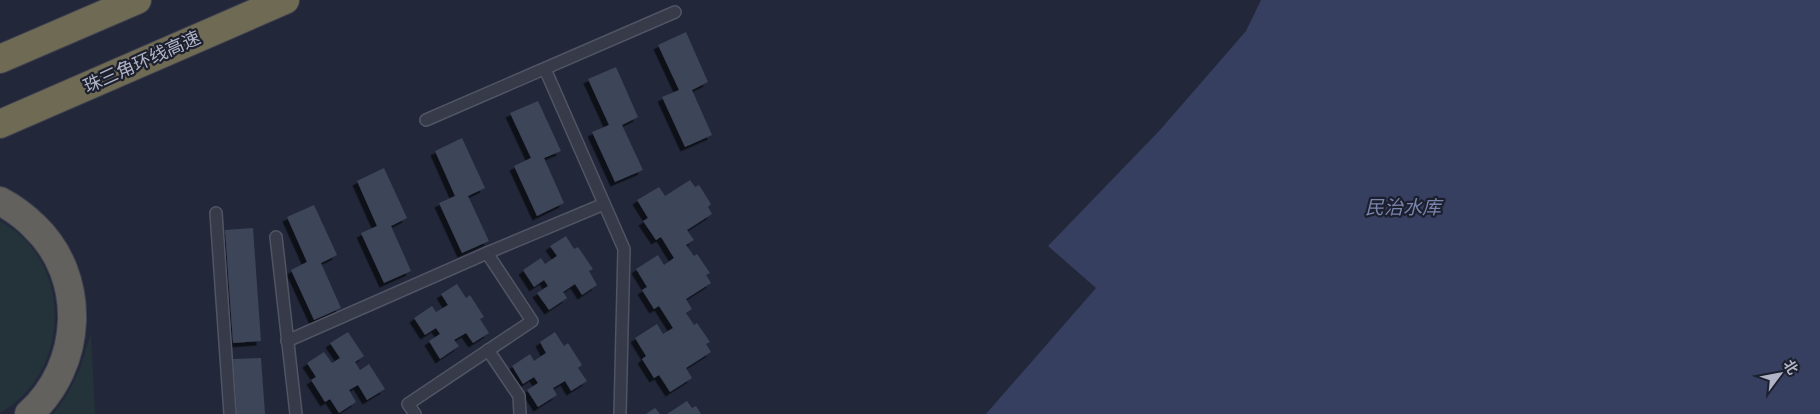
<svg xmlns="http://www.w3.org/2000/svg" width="1820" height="414" font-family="Mulish,'Noto Sans SC',sans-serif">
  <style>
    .green { fill: #24333a }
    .water { fill: #363f60 }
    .building { fill: #3e4459; filter: url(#shadow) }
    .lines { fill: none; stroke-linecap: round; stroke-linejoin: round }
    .service-casing { stroke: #515464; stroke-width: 14 }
    .trunk-casing { stroke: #3e4151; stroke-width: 30 }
    .motorway-casing { stroke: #3e4151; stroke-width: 30 }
    .service { stroke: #363a49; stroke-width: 11 }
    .trunk { stroke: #62615e; stroke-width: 28 }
    .motorway { stroke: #6f6a53; stroke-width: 28 }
    .labels { text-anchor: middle; stroke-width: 4.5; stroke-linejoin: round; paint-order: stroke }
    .street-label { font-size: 18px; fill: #b1b4c6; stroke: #1b1f2e }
    .water-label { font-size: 19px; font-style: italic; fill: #7a85ad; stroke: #1b1f2e }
  </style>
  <defs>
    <filter id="shadow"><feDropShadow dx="-4.5" dy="4.5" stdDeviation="0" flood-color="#0009"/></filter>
  </defs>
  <rect width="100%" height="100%" fill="#222739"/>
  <g class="green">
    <path d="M0 221C74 261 72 372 0 413Z"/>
    <path d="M91 333 95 414H53C76 385 81 367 91 333Z"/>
  </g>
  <path class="water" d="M1261 0H1820V414H986L1096 288 1048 246 1160 130 1246 31Z"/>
  <g class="building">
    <path d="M686 32 708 82 692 90 712 135 685 147 662 97 679 90 658 45Z"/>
    <path d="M616 67 638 117 622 125 643 170 615 182 592 132 609 125 588 79Z"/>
    <path d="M538 101 561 151 544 158 564 203 537 216 514 166 531 158 510 113Z"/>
    <path d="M462 138 485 188 468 196 489 241 462 253 439 203 455 196 435 151Z"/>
    <path d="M384 168 407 218 391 226 411 271 384 283 361 233 377 226 357 181Z"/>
    <path d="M690 180 695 187 699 185 711 204 708 207 712 214 687 230 694 240 686 245 694 256 697 254 710 273 706 275 711 283 686 299 692 309 686 313 694 325 697 323 710 342 706 344 711 352 686 368 692 378 670 392 659 375 654 378 642 359 646 356 635 338 657 324 663 334 673 328 659 306 654 309 642 290 647 287 636 269 658 255 664 265 674 258 661 237 656 240 643 221 648 218 637 200 659 187 665 196Z"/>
    <path d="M314 205 337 255 321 263 341 308 314 320 291 270 307 262 287 217Z"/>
    <path d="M253 228 261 341 233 343 225 230Z"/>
    <path d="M566 236 574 249 578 247 593 269 589 271 597 285 582 295 575 284 563 292 567 298 549 310 537 293 548 286 544 280 534 287 523 270 541 258 545 264 557 256 550 246Z"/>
    <path d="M457 284 466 298 470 295 484 317 480 319 489 333 473 343 466 333 454 340 459 346 440 359 429 341 440 334 436 328 425 335 414 318 432 306 436 312 448 305 441 294Z"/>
    <path d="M348 332 364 356 355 362 360 370 369 364 385 389 367 400 358 385 349 390 356 402 339 413 330 399 325 402 311 380 316 377 307 363 324 352 332 363 340 358 330 343Z"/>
    <path d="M555 332 564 346 568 343 582 365 578 368 587 381 571 391 565 381 553 388 557 395 538 407 527 390 538 383 534 377 523 384 512 366 530 354 534 361 546 353 540 342Z"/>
    <path d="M261 358 265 414H237L233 359Z"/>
    <path d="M687 401 692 408 696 406 701 414H667Z"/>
    <path d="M655 408 660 414H646Z"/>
  </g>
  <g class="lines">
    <g class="service-casing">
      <g id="service">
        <path d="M545 69 624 249 620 414"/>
        <path d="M426 120 675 12"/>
        <path d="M216 213 230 414"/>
        <path d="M276 237 296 414"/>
        <path d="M287 341 487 253 604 204"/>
        <path d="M488 350 519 396 520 414"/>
        <path d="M415 414 408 404 532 321 487 253"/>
      </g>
    </g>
    <g class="trunk-casing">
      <path id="trunk" d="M0 201C13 208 24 216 34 226 88 277 83 366 29 414"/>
    </g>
    <g class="motorway-casing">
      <g id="motorway">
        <path d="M0 59 137 0"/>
        <path d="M0 124 285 0"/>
      </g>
    </g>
    <use href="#service" class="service"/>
    <use href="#trunk" class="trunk"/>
    <use href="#motorway" class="motorway"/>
  </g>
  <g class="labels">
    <g class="street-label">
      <text transform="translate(142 62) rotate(-24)" y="6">珠三角环线高速</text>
    </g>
    <g class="water-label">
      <text x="1403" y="214">民治水库</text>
    </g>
  </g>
  <g transform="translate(1780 374) rotate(58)" stroke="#1b1f2e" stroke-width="4" paint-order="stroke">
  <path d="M0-4L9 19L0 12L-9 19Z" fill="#b1b4c6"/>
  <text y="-8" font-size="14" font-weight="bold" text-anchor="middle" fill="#b1b4c6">北</text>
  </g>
</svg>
